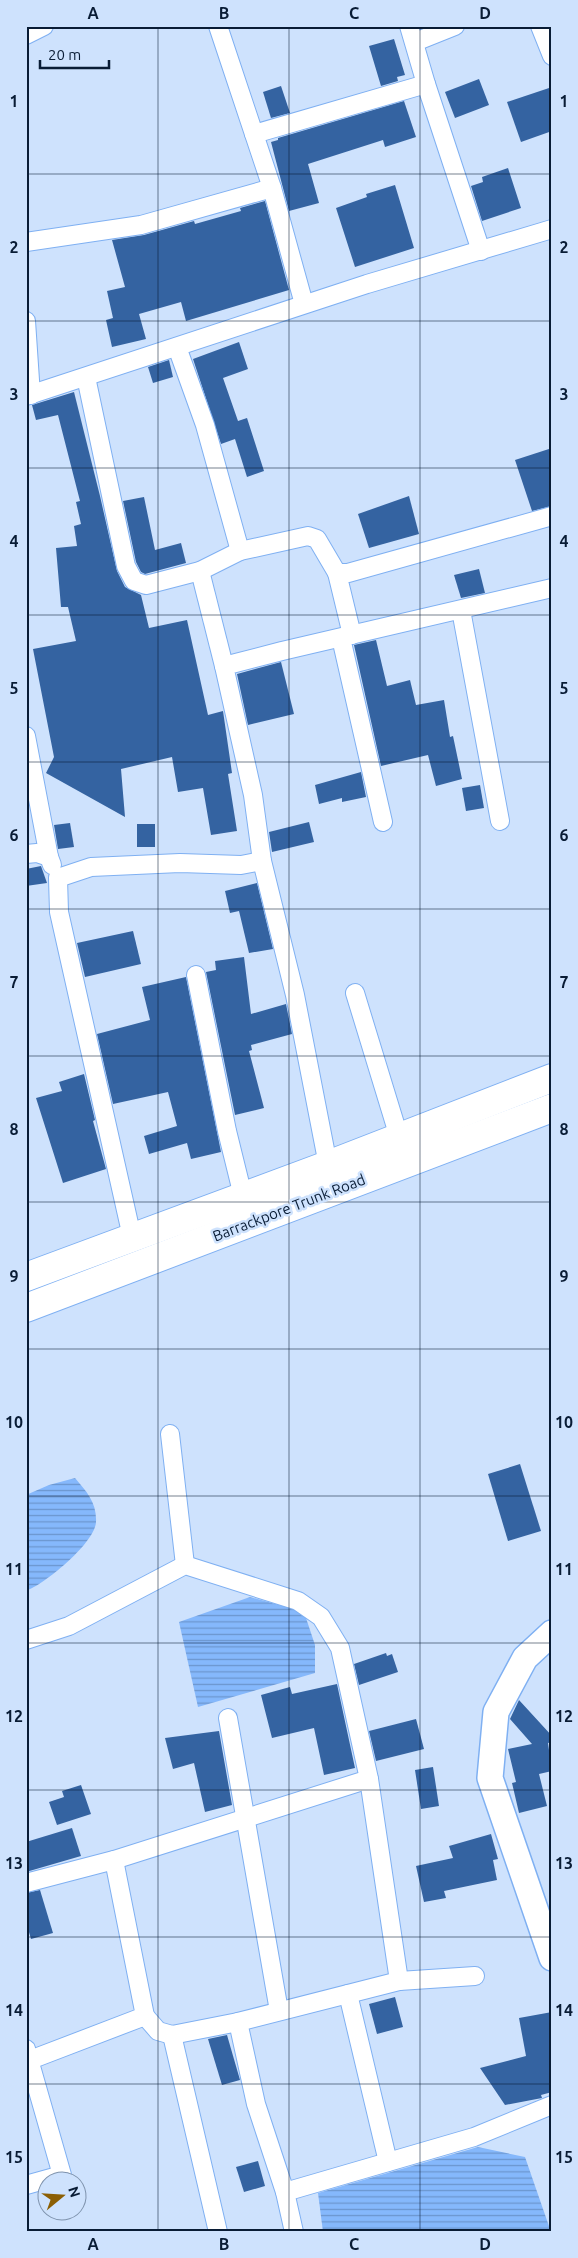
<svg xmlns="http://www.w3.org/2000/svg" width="578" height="2258" font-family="Ubuntu,sans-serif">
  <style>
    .water { fill: url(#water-rules) }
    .building { fill: #3463a1 }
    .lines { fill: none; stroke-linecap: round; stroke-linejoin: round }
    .street-casing { stroke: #7fb0f2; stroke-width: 20 }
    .secondary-casing { stroke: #7fb0f2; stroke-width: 28 }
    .primary-casing { stroke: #7fb0f2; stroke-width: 30 }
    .street { stroke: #fff; stroke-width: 18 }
    .secondary { stroke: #fff; stroke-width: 25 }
    .primary { stroke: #fff; stroke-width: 28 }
    .grid { fill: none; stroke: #091c35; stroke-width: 1; stroke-opacity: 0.55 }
    .labels { text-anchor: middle; stroke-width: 5; stroke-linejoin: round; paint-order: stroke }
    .street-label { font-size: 15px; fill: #091c35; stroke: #cee2fd }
    .neatline { fill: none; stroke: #091c35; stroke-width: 2 }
    .grid-label { font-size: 16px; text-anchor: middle; font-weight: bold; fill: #091c35 }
  </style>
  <defs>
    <pattern id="water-rules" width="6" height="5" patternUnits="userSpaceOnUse" patternTransform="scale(1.25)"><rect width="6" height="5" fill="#85b8fc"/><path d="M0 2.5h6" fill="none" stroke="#6b95cd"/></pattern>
  </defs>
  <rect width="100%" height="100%" fill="#cee2fd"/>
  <g class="water">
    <path d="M75 1478C87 1492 97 1503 96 1522 95 1543 45 1584 26 1591V1495L49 1485Z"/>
    <path d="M250 1597 304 1612 315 1645V1673L198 1707 179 1622Z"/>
    <path d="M478 2147 525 2157 551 2232H323L318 2193Z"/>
  </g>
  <g class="building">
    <path d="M394 39 405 75 397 77 398 81 381 86 369 46Z"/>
    <path d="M479 79 489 105 455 118 445 92Z"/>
    <path d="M281 86 290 113 271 118 263 92Z"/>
    <path d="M552 87V131L521 142 507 102Z"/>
    <path d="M404 101 416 137 385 147 383 140 308 164 319 203 289 211 271 142 278 140V138Z"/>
    <path d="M508 168 521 208 482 221 471 186 483 182 482 177Z"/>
    <path d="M395 185 414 248 355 267 336 208 367 197 366 194Z"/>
    <path d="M265 201 289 290 186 321 181 302 139 314 146 339 112 347 106 320 113 318 107 291 125 287 112 240 144 235 194 221 195 224 241 211 240 208Z"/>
    <path d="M239 342 248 369 223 378 238 421 247 418 264 471 247 477 235 439 221 444 193 359Z"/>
    <path d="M169 360 173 377 153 383 148 367Z"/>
    <path d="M74 392 100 496 117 571 125 587 141 595 149 628 187 620 208 715 223 711 232 773 228 774 237 831 211 835 203 788 178 792 172 757 121 769 125 817 46 773 54 757 33 649 76 641 68 607H61L56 548 77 546 74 526 81 524 76 502 80 501 58 415 36 420 32 405Z"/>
    <path d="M552 448V506L532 511 515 460Z"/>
    <path d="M409 496 419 534 369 548 358 514Z"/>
    <path d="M144 497 155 550 181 543 186 563 145 574 141 572 136 562 123 501Z"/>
    <path d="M479 569 485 593 461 598 454 575Z"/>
    <path d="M376 640 387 686 410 680 416 705 444 700 450 737 453 736 462 779 436 786 428 755 381 766 354 645Z"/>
    <path d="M281 662 294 714 248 725 237 674Z"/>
    <path d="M361 772 366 797 342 802V798L319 804 315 785Z"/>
    <path d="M480 785 484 808 466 811 462 788Z"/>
    <path d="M309 822 314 842 272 852 269 832Z"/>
    <path d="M70 823 74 847 58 849 54 825Z"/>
    <rect x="137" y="824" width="18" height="23"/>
    <path d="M41 866 47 883 26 886V869Z"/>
    <path d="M257 883 273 949 249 953 239 911 230 913 225 891Z"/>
    <path d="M133 931 141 964 85 977 77 943Z"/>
    <path d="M244 957 251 1014 286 1004 292 1034 251 1045 252 1050 249 1051 264 1108 235 1115 206 972 216 970 215 961Z"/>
    <path d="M186 977 221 1152 191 1159 187 1143 149 1154 144 1136 177 1126 168 1092 113 1104 97 1034 150 1020 142 987Z"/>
    <path d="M84 1074 95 1120 93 1121 106 1169 63 1183 36 1098 62 1091 59 1082Z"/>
    <path d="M520 1464 541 1531 508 1541 488 1474Z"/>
    <path d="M386 1653 387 1656 392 1654 398 1672 359 1685 354 1664Z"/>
    <path d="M337 1684 355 1768 324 1775 314 1728 272 1738 261 1695 290 1687 292 1694Z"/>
    <path d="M519 1700 552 1736V1742L548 1743 552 1771 539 1774 547 1806 519 1813 512 1783 516 1782 508 1749 532 1744 510 1719Z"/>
    <path d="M416 1719 424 1749 376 1761 369 1731Z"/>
    <path d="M219 1731 232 1805 205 1812 194 1763 173 1769 165 1738Z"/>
    <path d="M433 1767 439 1806 421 1809 415 1770Z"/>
    <path d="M81 1785 91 1814 57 1825 49 1802 64 1797 62 1791Z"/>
    <path d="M72 1828 81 1856 26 1872V1842Z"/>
    <path d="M491 1834 498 1859 493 1860 497 1880 444 1891 446 1898 424 1902 416 1866 453 1858 449 1846Z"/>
    <path d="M40 1890 53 1933 31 1939 26 1922V1893Z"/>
    <path d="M395 1997 403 2027 377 2034 369 2004Z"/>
    <path d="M552 2012V2092L541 2095 542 2098 505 2105 480 2068 526 2056 519 2018Z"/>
    <path d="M227 2035 240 2080 222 2085 208 2039Z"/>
    <path d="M258 2161 265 2186 244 2192 236 2167Z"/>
  </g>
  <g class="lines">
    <g class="street-casing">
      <g id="street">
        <path d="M218 26 272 188 304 304"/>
        <path d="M409 26 426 84 481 251"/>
        <path d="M540 26 552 56"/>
        <path d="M26 35 44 26"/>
        <path d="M415 42 455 26"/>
        <path d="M254 134 426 84"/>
        <path d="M26 242 141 225 272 188"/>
        <path d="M26 321 31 395"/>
        <path d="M177 347 205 425 240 551"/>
        <path d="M86 377 126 566 134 581 146 585 200 571 240 551 308 536 317 539 337 573H348L552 516"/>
        <path d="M26 396 367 284 552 229"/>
        <path d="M200 571 224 666"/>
        <path d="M337 573 352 635"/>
        <path d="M461 610 500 821"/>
        <path d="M341 638 383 822"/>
        <path d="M26 736 49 857"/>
        <path d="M26 854 37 853 49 857 52 865"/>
        <path d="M196 975 227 1131 243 1196"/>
        <path d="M355 993 399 1137"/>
        <path d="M328 1165 295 995 262 861 253 795 224 666 282 651 552 588"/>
        <path d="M132 1237 59 912 58 878 91 867 180 863 241 865 262 861"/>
        <path d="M170 1434 185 1565"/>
        <path d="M26 1640 69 1626 185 1565 298 1601 321 1617 340 1648 369 1779 114 1860 26 1883"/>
        <path d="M228 1718 279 2011"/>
        <path d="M369 1779 399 1981"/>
        <path d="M348 1994 388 2162"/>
        <path d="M145 2016 158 2031 172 2035 238 2022 256 2104 285 2192 294 2232"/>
        <path d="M238 2022 399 1981 475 1976"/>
        <path d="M172 2035 218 2232"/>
        <path d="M30 2060 145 2016 114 1860"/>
        <path d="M26 2185 62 2175 26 2049"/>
        <path d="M285 2192 474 2137 552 2105"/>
      </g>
    </g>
    <g class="secondary-casing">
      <path id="secondary" d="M552 1633 525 1658 496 1712 490 1778 552 1958"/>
    </g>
    <g class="primary-casing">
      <g id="primary">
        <path d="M26 1277 328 1165 552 1078"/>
        <path d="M26 1308 552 1108"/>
      </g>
    </g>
    <use href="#street" class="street"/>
    <use href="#secondary" class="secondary"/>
    <use href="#primary" class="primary"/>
  </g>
  <path class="grid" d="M158 26V2232M289 26V2232M420 26V2232M26 174H552M26 321H552M26 468H552M26 615H552M26 762H552M26 909H552M26 1056H552M26 1202H552M26 1349H552M26 1496H552M26 1643H552M26 1790H552M26 1937H552M26 2084H552"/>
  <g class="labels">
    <g class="street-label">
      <text transform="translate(289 1208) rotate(-21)" y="5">Barrackpore Trunk Road</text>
    </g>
  </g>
  <rect width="578" height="2258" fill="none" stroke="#cee2fd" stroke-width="55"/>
  <g transform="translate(62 2196) rotate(72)"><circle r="24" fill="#cee2fd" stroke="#7f93ad"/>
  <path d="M0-4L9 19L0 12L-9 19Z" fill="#8c5f04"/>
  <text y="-8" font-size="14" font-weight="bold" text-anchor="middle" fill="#091c35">N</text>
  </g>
  <path d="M40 60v8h69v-8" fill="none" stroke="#091c35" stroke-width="2.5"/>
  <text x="48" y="60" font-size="15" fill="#091c35" stroke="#cee2fd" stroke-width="4" paint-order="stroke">20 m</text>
  <rect x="28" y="28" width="522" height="2202" class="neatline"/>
  <g class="grid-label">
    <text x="93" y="19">A</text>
    <text x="224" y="19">B</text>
    <text x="354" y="19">C</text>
    <text x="485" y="19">D</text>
    <text x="14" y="107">1</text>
    <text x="564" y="107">1</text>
    <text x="14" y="253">2</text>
    <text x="564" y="253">2</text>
    <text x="14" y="400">3</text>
    <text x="564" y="400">3</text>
    <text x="14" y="547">4</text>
    <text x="564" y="547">4</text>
    <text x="14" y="694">5</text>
    <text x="564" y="694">5</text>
    <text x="14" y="841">6</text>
    <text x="564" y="841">6</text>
    <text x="14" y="988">7</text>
    <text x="564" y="988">7</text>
    <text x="14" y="1135">8</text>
    <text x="564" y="1135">8</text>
    <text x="14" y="1282">9</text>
    <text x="564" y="1282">9</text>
    <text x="14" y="1428">10</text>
    <text x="564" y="1428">10</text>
    <text x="14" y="1575">11</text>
    <text x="564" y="1575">11</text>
    <text x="14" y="1722">12</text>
    <text x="564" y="1722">12</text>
    <text x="14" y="1869">13</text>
    <text x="564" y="1869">13</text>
    <text x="14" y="2016">14</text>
    <text x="564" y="2016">14</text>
    <text x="14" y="2163">15</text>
    <text x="564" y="2163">15</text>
    <text x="93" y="2250">A</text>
    <text x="224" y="2250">B</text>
    <text x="354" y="2250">C</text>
    <text x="485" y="2250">D</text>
  </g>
</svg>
